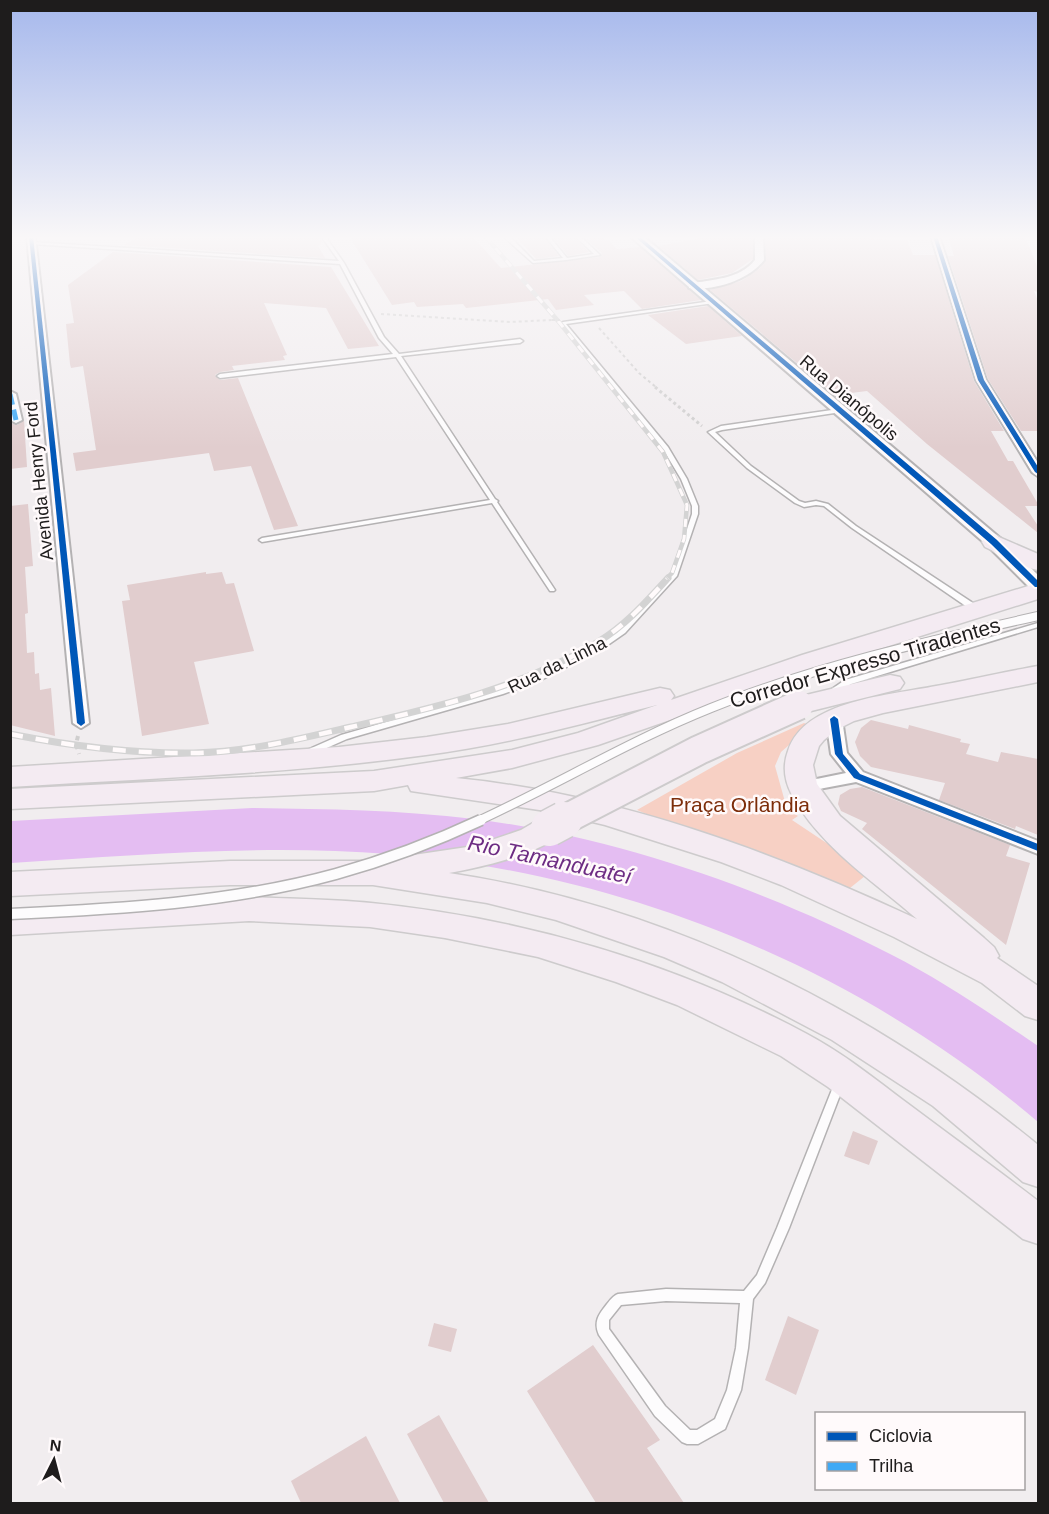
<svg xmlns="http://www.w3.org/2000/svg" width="1049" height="1514" font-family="Arial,sans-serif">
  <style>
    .green { fill: #f7d0c4 }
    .water { fill: #e4bdf2 }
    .building { fill: #e1cdce }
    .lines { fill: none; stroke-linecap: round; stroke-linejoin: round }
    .lane-casing { stroke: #b4b2b3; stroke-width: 3 }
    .street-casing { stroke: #b4b2b3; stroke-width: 4 }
    .secondary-casing { stroke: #b4b2b3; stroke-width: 4 }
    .highway-casing { stroke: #cdcbcc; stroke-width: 3 }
    .path-far2 { stroke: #cfcece; stroke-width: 2; stroke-dasharray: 3 3; stroke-linecap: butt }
    .path-far1 { stroke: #cfcece; stroke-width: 3; stroke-dasharray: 3 3; stroke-linecap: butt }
    .path { stroke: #cfcece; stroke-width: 4; stroke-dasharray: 4.5 4.5; stroke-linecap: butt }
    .lane { fill: #fdfcfd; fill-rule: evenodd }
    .street { fill: #fdfcfd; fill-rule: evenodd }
    .secondary { fill: #faf8f9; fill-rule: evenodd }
    .highway { fill: #f4ebf2; fill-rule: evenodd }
    .rail-far1-casing { stroke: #d3d3d3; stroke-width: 4.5 }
    .rail-casing { stroke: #d3d3d3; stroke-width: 7 }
    .rail-far1 { stroke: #fffafb; stroke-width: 3; stroke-dasharray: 8; stroke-linecap: butt }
    .rail { stroke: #fffafb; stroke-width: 4.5; stroke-dasharray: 13; stroke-linecap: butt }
    .lane-bridge-far1-casing { stroke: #b4b2b3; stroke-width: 10; stroke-linecap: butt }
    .lane-bridge-casing { stroke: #b4b2b3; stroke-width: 13; stroke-linecap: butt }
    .highway-bridge-far1-casing { stroke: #cdcbcc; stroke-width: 32; stroke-linecap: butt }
    .highway-bridge-casing { stroke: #cdcbcc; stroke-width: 39; stroke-linecap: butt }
    .path-bridge { stroke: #cfcece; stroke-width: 2; stroke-dasharray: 3 3; stroke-linecap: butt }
    .lane-bridge-far1 { stroke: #fdfcfd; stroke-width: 8 }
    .lane-bridge { stroke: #fdfcfd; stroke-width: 10 }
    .highway-bridge-far1 { stroke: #f4ebf2; stroke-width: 28 }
    .highway-bridge { stroke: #f4ebf2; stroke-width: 36 }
    .quiet { stroke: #3fa9f5; stroke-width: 5; stroke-dasharray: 11 5; stroke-linecap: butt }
    .cycleway-casing { stroke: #fffafb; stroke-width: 4 }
    .cycleway { fill: #0057b8; fill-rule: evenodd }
    .labels { text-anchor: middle; stroke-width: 5; stroke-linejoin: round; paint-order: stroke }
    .far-street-label { font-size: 18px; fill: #1e1c1c; stroke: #fffafb }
    .street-label { font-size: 21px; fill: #1e1c1c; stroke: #fffafb }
    .park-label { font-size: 21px; fill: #7d2d0a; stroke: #fffafb }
    .water-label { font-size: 22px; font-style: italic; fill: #6d2c83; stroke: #fffafb }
  </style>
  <rect width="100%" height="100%" fill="#f1edef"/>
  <path class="green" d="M804 723 811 726 781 752 775 766 787 809 798 816 792 820 870 872 845 892 732 851 637 810 737 753Z"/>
  <path class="water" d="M252 808C326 809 400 810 474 819 613 836 768 890 892 955 943 981 991 1014 1038 1046V1122C858 968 625 873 389 854 263 844 136 855 11 863V821Z"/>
  <g class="building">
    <path d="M140 236H319L322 242 318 246 325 258 124 245Z"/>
    <path d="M349 236H472L501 268 600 257 602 253 586 239 601 237 608 240 617 249 640 247 701 300 642 309 624 291 584 295 594 305 556 310 548 299 466 308 463 304 417 307 414 302 392 305Z"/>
    <path d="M515 236H543L559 256 536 259Z"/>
    <path d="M552 236H573L589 252 568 256Z"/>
    <path d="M713 236H753V259L732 273 698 280 658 246Z"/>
    <path d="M765 236H863L860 238 907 240 913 255H935L974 381 1004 431H991L1008 461H1013L1038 504V506H1025L1038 526V533L927 444 867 391 835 395 710 290 741 281 759 269 766 260Z"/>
    <path d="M948 236 1026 238 1038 269V292L1034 291 1038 301V431H1021L988 379 948 256H954Z"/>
    <path d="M113 252 331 267 379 346 348 349 326 308 264 303 287 355 283 356 285 360 232 366 234 370 220 372 215 375 220 380 238 378 298 526 274 530 251 466 214 471 209 453 76 471 73 453 96 450 83 366 71 368 70 364 66 324 74 323 68 285Z"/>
    <path d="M708 306 742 336 686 344 648 315Z"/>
    <path d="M24 420 27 467 10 469V423L17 425Z"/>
    <path d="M28 504 33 566 25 567 28 613 25 614 27 653 34 652 35 674 39 673 40 690 51 688 55 736 10 725V506Z"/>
    <path d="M206 572V574L222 572 226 584 234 583 254 651 194 662 209 724 142 736 122 601 130 600 127 585Z"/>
    <path d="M871 720 908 729 909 725 961 739 960 742 970 744 966 754 998 762 1001 752 1038 759V835L1016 826 1015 829 939 800 945 783 871 767 860 756 855 742 861 728Z"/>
    <path d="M862 787 1010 845 1006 856 1030 863 1006 945 862 829 867 823 841 811 838 804 840 795 850 789Z"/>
    <path d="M853 1131 878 1141 869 1165 844 1156Z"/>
    <path d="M788 1316 819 1330 796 1395 765 1380Z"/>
    <path d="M434 1323 457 1329 451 1352 428 1346Z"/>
    <path d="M593 1345 660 1440 647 1448 684 1503H596L527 1391Z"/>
    <path d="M439 1415 489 1503H444L407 1434Z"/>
    <path d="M366 1436 400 1503H301L291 1481Z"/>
  </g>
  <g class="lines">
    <g class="lane-casing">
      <g id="lane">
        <path d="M321 236H325L344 263 384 337 399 354 520 339 523 341 520 343 401 356 495 499 498 501 497 502 555 590 554 591H550L492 503 262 542 259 540 262 538 490 500 396 357 220 378 217 376 220 374 393 354 379 338 340 264 31 244 29 243 31 242 339 261Z"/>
        <path d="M505 236H509L534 261 563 258 545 236H549L567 258 594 254 575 236H580L600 255 566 260 533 263 505 238Z"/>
        <path d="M712 301H714V303L566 324 668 447 687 479 698 506V514L677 576 625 633 602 649 543 679 503 694 347 739 313 754H307L306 752 307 750 341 735 497 690 537 675 596 645 619 629 672 574 692 514V506L681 479 663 449 561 323 563 322Z"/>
        <path d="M839 409 842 411 841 412 722 430 715 432 751 466 799 501 805 503 816 501 828 504 856 526 979 607 980 609 979 611H973L852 528 824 506 816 505 804 507 795 503 747 468 708 432 721 426Z"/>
        <path d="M1038 623V627L851 684 836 693H830L829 691 845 680Z"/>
        <path d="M840 1078 844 1079 845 1082 789 1228 765 1283 753 1299 748 1348 741 1390 725 1429 698 1444H687L682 1442 655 1416 599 1335C593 1322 599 1314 607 1304 611 1299 613 1296 618 1294L666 1289 744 1291 757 1275 777 1228 835 1082 836 1079ZM666 1301 740 1303 736 1348 727 1390 715 1419 697 1430H690L665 1406 609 1329V1320L621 1305Z"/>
      </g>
    </g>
    <g class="street-casing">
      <g id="street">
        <path d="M27 236H35L89 723 81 728 73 723Z"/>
        <path d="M755 236H763L764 260C749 280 714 291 689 288V284C712 279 739 280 755 260Z"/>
        <path d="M931 236H939L986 380 1038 463V476L1032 472 976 380Z"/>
        <path d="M10 391 16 394 22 420 16 423 10 420Z"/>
        <path d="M834 714 842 719 847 753 863 772 1038 841V854L856 782 803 792 797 791 795 787 797 783 846 773 831 754 826 719Z"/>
      </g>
    </g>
    <g class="secondary-casing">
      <path id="secondary" d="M630 236H643L1000 538 1038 575V591L1031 589 988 546Z"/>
    </g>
    <g class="highway-casing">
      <g id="highway">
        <path d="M994 535 1038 554V570L1029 568 985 547 982 542 985 537Z"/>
        <path d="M1038 583V599L822 667 598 745 512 768 456 778C617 794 771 851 917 919 878 885 830 853 801 810 788 791 780 773 788 751 804 700 891 695 936 686 970 680 1004 672 1038 666V682L883 713 854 721 836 730 824 740 819 746 813 765 817 784 840 816 984 938 994 947 999 956 997 958 1038 986V1020L1025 1016 982 983 894 937 781 885 721 862 605 825 546 811 411 791 408 785 374 791 10 809V789L374 771 512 750 578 733 657 705C580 724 505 745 426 755 289 774 149 778 10 787V767L339 747 427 737 508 724 660 688 670 690 674 696 671 700 802 655Z"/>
        <path d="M890 675 900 677 904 683 900 689 799 714 789 711 785 705 789 699Z"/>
        <path d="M549 817 560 820 565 828C550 853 477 868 449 873 665 905 870 1007 1038 1145V1187L1023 1182 933 1106 832 1040 722 982 664 957 556 920 487 903 373 885H230L10 896V872L230 861H373L474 846 521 830 538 820Z"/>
        <path d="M249 897C290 899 331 899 371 903 522 918 673 962 807 1034 843 1053 875 1079 907 1103 951 1136 995 1168 1038 1201V1244L1023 1239 828 1087 781 1056 677 1005 616 982 538 957 445 938 370 927 249 921 10 935V910Z"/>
      </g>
    </g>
    <g class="path-far2">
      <path d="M381 314 510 322 552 320"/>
      <path d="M599 328 639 373 657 388"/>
    </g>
    <path class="path-far1" d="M655 387 702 426"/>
    <path class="path" d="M78 736 76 744 79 754"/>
    <use href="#lane" class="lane"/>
    <use href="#street" class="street"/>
    <use href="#secondary" class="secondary"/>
    <use href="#highway" class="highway"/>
    <g class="rail-far1-casing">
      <path id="rail-far1" d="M485 236 559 322 663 452 687 505 684 539 672 573 666 579"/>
    </g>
    <g class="rail-casing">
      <path id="rail" d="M10 734C71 746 132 754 194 753 248 752 299 739 351 727 437 707 521 688 598 642 626 625 646 602 668 578"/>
    </g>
    <use href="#rail-far1" class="rail-far1"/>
    <use href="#rail" class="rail"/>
    <g class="lane-bridge-far1-casing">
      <path id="lane-bridge-far1" d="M478 821C556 785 631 740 711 708 812 667 931 640 1038 616"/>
    </g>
    <g class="lane-bridge-casing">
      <path id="lane-bridge" d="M10 914C119 909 230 903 336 874 386 860 434 842 481 820"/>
    </g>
    <g class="highway-bridge-far1-casing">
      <path id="highway-bridge-far1" d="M562 821 699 750 799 705"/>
    </g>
    <g class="highway-bridge-casing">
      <path id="highway-bridge" d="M549 828 564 820"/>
    </g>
    <path class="path-bridge" d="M552 320H560"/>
    <use href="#lane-bridge-far1" class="lane-bridge-far1"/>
    <use href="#lane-bridge" class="lane-bridge"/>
    <use href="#highway-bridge-far1" class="highway-bridge-far1"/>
    <use href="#highway-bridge" class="highway-bridge"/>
    <path class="quiet" d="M10 394 16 420"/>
    <g class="cycleway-casing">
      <g id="cycleway">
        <path d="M29 236H33L85 723 81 726 77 723Z"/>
        <path d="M634 236H639L997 540 1038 581V587H1035L991 544Z"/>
        <path d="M933 236H937L984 380 1038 467V474L1035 472 978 380Z"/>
        <path d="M834 716 838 719 843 754 860 774 1038 844V851L854 778 835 754 830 719Z"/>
      </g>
    </g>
    <use href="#cycleway" class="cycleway"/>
  </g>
  <linearGradient id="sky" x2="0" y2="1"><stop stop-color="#a6b8ec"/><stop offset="0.53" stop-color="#f9f7f8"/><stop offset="1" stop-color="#f9f7f8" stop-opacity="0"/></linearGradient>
  <rect width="1049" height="448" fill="url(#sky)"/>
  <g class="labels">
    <g class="far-street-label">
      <text transform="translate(849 398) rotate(40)" y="6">Rua Dianópolis</text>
      <text transform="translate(39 481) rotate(-96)" y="6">Avenida Henry Ford</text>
      <text transform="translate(557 665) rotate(-26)" y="6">Rua da Linha</text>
    </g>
    <g class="street-label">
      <text transform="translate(865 663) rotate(-16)" y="7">Corredor Expresso Tiradentes</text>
    </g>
    <g class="park-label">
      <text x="740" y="812">Praça Orlândia</text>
    </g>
    <g class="water-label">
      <text transform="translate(550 859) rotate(12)" y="8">Rio Tamanduateí</text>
    </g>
  </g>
  <rect width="1049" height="1514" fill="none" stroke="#1e1c1c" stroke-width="24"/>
  <rect x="815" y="1412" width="210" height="78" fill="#fffafb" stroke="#a5a1a2" stroke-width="1.5"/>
  <rect x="827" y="1432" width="30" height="9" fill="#0057b8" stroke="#a5a1a2" stroke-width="1.5"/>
  <text x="869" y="1442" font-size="18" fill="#1e1c1c">Ciclovia</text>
  <rect x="827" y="1462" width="30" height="9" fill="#3fa9f5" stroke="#a5a1a2" stroke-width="1.5"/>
  <text x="869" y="1472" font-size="18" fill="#1e1c1c">Trilha</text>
  <g transform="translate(54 1460) rotate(6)" stroke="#fffafb" stroke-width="4.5" paint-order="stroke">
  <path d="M0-4.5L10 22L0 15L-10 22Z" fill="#1e1c1c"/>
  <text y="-9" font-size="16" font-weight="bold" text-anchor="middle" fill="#1e1c1c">N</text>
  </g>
</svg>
